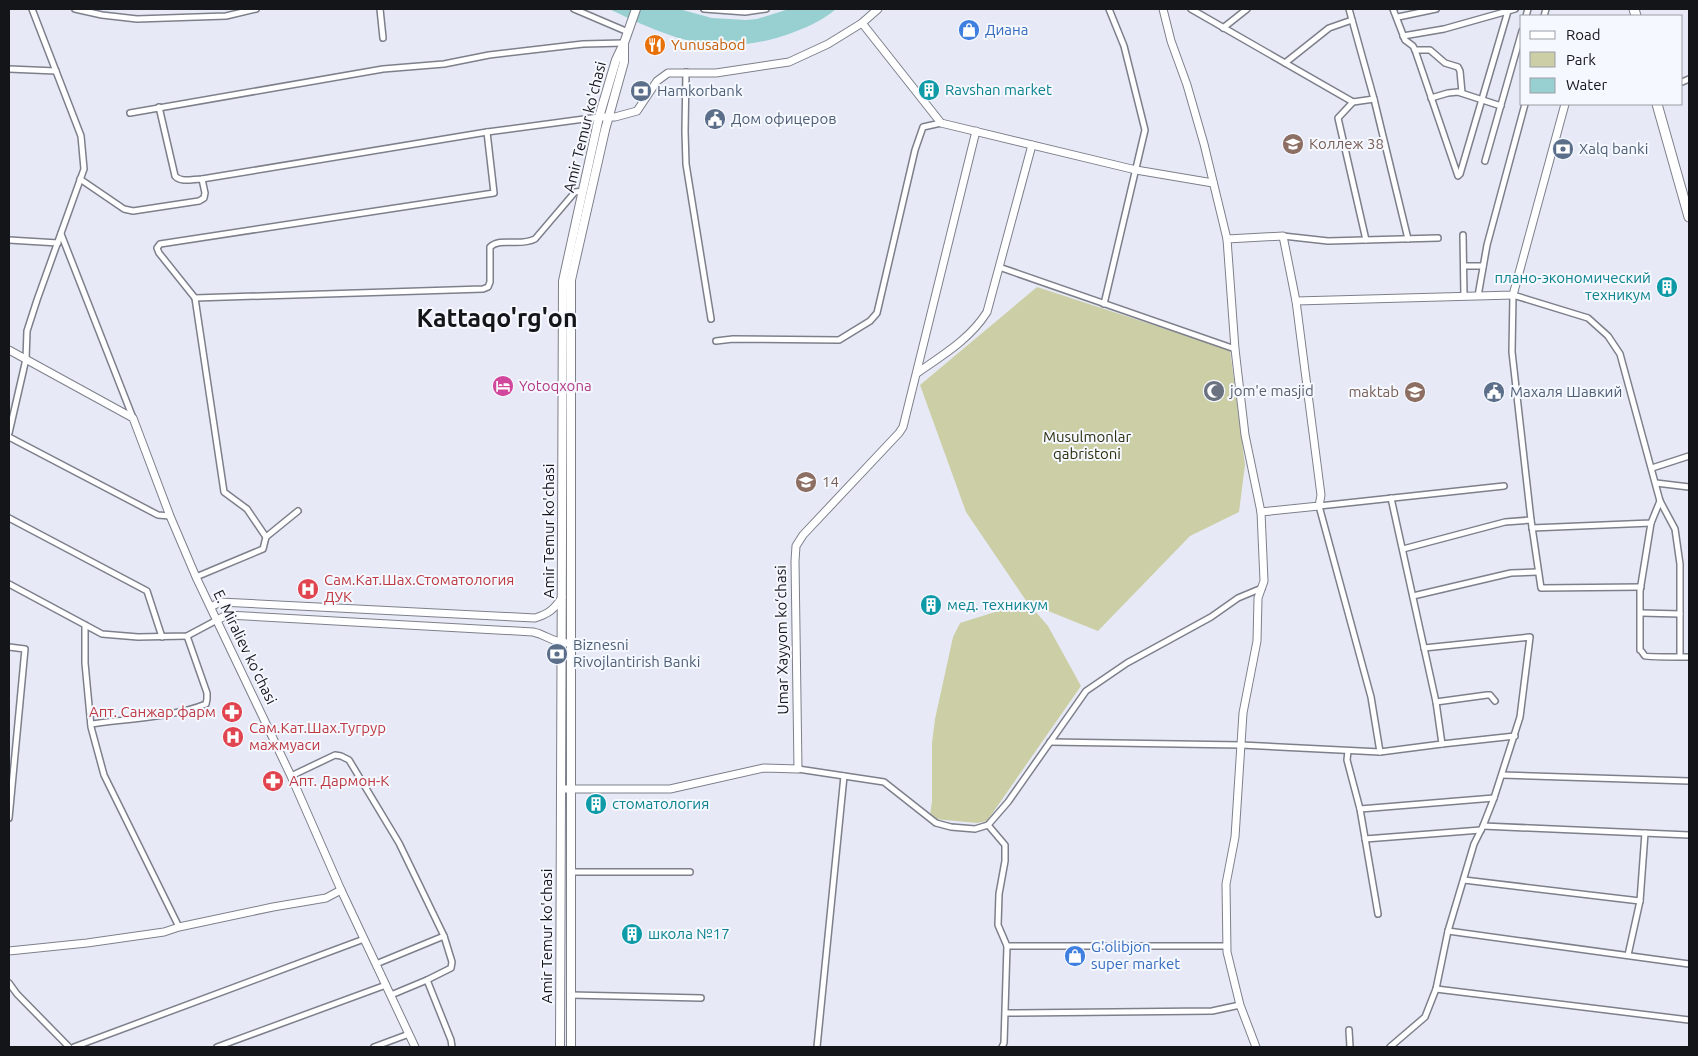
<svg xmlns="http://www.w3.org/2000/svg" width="1698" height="1056" font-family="Ubuntu,sans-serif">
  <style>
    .green { fill: #cccfa6 }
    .water { fill: #98d0d2 }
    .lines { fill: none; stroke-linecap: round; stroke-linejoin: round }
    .minor-casing { stroke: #7d808b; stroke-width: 8 }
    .tertiary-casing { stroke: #7d808b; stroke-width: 9 }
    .secondary-casing { stroke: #7d808b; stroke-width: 10 }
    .primary-casing { stroke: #7d808b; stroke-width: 11 }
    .minor { stroke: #fff; stroke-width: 5 }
    .tertiary { stroke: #fff; stroke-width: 7 }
    .secondary { stroke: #fff; stroke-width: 8 }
    .primary { stroke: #fff; stroke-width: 9 }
    .labels { text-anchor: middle; stroke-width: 4; stroke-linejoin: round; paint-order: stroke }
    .shop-label { font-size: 15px; fill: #366cbe; stroke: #f5f8ff; text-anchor: start }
    .food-label { font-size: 15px; fill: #c56008; stroke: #f5f8ff; text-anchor: start }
    .culture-label { font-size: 15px; fill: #0d838f; stroke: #f5f8ff; text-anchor: start }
    .service-label { font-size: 15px; fill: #4e5e75; stroke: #f5f8ff; text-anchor: start }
    .street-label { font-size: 15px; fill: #141519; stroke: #f5f8ff }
    .education-label { font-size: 15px; fill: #785e54; stroke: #f5f8ff; text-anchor: start }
    .hotel-label { font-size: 15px; fill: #b23c85; stroke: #f5f8ff; text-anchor: start }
    .worship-label { font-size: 15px; fill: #5b616d; stroke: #f5f8ff; text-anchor: start }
    .park-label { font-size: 15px; fill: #2c2e0b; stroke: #f5f8ff }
    .health-label { font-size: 15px; fill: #be3a42; stroke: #f5f8ff; text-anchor: start }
    .town-label { font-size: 25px; font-weight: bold; fill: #141519; stroke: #f5f8ff }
  </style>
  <rect width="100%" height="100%" fill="#e7eaf6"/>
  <path class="green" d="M1037 287 1230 350 1245 465 1239 512 1190 536 1098 631 1028 603 1048 626 1081 686 987 821 977 823 935 819 930 816 932 801V743L935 719 953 637 960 623 1027 602 966 512 920 385Z"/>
  <path class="water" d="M609 9H679L712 18 746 20 757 19 789 9H836C821 22 805 28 786 35 715 58 672 39 609 9Z"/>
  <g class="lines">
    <g class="minor-casing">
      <g id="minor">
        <path d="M75 9 102 15 137 19 226 16 256 9"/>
        <path d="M380 9 383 38"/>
        <path d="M574 9 628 32"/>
        <path d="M704 9 745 12 766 9"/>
        <path d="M1191 9 1353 102 1374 99"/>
        <path d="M1349 9 1374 99 1408 239"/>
        <path d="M1393 9 1405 40 1413 46 1415 50 1458 176 1460 174 1508 11"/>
        <path d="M1526 16 1528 9"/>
        <path d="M1544 16 1546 9"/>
        <path d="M1398 17 1436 9"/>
        <path d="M1223 28 1247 9"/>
        <path d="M1403 36 1444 29 1515 9"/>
        <path d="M1415 50H1430L1445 63 1458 67 1460 71 1462 93"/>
        <path d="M1285 63 1329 28 1352 20"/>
        <path d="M9 69 56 71"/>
        <path d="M686 72 685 131 686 164 711 319"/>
        <path d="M1682 82 1689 79"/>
        <path d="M1431 98 1448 93 1458 92 1501 106"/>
        <path d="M1353 102 1338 118 1366 240"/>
        <path d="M159 107 175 176C181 183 193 179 202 179L487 132 599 117"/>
        <path d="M130 113 383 69 444 64 489 55 583 44 624 43"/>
        <path d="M1485 161 1522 31"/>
        <path d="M80 179 124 209 133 211 199 201 204 198 205 193 202 179"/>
        <path d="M61 234 133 418"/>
        <path d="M1463 235 1464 296"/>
        <path d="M1283 236 1328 241 1438 238"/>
        <path d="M9 240 58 243"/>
        <path d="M1464 266H1483"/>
        <path d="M999 267 1235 349"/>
        <path d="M1478 296 1487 245 1525 104"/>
        <path d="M195 298 483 289 488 287 490 282V247C501 237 519 247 535 239L575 192 583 191"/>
        <path d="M1104 304 1145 130 1124 46 1109 9"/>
        <path d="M716 341 733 339 839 340 870 321 877 313 915 150 923 127 941 123"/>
        <path d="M9 433 26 359 27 331 37 300 84 169 81 136 32 9"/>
        <path d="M9 437 158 515 170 516"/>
        <path d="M1652 468 1689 456"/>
        <path d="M1656 483 1689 487"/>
        <path d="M9 518 147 591 162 637"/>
        <path d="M1651 523 1640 591V650C1641 650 1644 655 1645 656 1647 657 1682 657 1689 657"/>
        <path d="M1532 528 1651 523 1660 501"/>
        <path d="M266 537 247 509 224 492 195 298 159 253 157 248 160 244 494 193 487 132"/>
        <path d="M1403 549 1505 522 1531 520"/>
        <path d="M196 577 263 549 266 537 298 511"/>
        <path d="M9 584 102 634 138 637 187 636 217 620"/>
        <path d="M1641 587 1541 588 1531 520 1512 352 1513 295 1588 318 1608 336 1620 354 1660 501 1675 529 1680 564V656"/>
        <path d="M1413 596 1511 573 1538 572"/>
        <path d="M1641 613 1680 614"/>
        <path d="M85 625V663L91 727 104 775 179 927"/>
        <path d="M9 647 25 649 9 818"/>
        <path d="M1436 702 1487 695H1490L1495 701"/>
        <path d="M91 724C125 719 175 717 206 704L207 699V693L187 636"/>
        <path d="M1050 742 1241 745 1380 752 1442 744 1436 702 1391 498"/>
        <path d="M1442 744 1515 736"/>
        <path d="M1348 751 1347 760 1360 809 1378 914"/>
        <path d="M1380 752 1371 697 1319 506 1504 486"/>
        <path d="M798 769 884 782 936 823 951 827 975 829 988 825 1008 802 1086 691 1127 663 1211 617 1238 598 1262 588"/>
        <path d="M1502 775 1689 781"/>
        <path d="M291 776 335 755 341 756 349 760 399 843 444 936 452 962 451 968 427 980 391 995"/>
        <path d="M1360 809 1494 798"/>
        <path d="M988 825 1005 845V861L999 894 998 925 1007 946 1004 1043 1002 1047"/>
        <path d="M1483 826 1689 835"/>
        <path d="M1365 839 1481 830"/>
        <path d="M572 872H690"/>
        <path d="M1464 880 1640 901"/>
        <path d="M1448 931 1689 964"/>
        <path d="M1007 946H1227"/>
        <path d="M1628 955 1640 901 1645 833"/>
        <path d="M376 964 444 936"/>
        <path d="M427 980 451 1040 452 1047"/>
        <path d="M9 983 17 994 69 1047"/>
        <path d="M1436 989 1689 1020"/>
        <path d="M571 995 701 998"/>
        <path d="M1006 1013 1212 1011 1240 1005"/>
        <path d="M1349 1030 1350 1047"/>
        <path d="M74 1047 364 939"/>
        <path d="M217 1047 386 985"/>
        <path d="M374 1047 409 1034"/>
        <path d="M817 1047 844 776"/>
        <path d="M1390 1047 1425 1017 1436 989 1448 931 1474 844 1483 826 1494 798 1520 717 1530 637 1424 648"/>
      </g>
    </g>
    <g class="tertiary-casing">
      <g id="tertiary">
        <path d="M1163 9 1171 41 1187 85 1204 144 1227 239 1235 349 1245 435 1261 512 1264 581 1258 598 1257 641 1243 713 1235 837 1226 884 1227 952 1240 1005 1256 1047"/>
        <path d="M862 23 941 123 1136 170 1213 183"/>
        <path d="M599 117H615L637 111 657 81 668 73H716L789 62 828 44 862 23 878 9"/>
        <path d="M1227 239 1283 236 1296 301 1321 495 1319 506 1261 512"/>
        <path d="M1296 301 1513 295 1565 104"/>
        <path d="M9 350 133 418 170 516 196 577 291 776 341 890 415 1047"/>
        <path d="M917 373C943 355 970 339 987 312L1032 145"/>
        <path d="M211 607 220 602 535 618C548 614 555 609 562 597"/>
        <path d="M217 620 227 615 533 632C547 635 551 642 567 643"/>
        <path d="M561 789H670L764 768 798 769 795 561 796 546 803 535 899 433 903 427 976 131"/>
        <path d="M9 951 87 943 164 932 179 927 273 907 326 898 341 890"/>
      </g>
    </g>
    <g class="secondary-casing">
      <g id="secondary">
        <path d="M560 1047 563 281 599 117 616 60 624 43 636 9"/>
        <path d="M571 1047V280L605 130 624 62V46"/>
      </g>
    </g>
    <g class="primary-casing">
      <g id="primary">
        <path d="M1634 9 1636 16"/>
        <path d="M1657 104 1689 217"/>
      </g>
    </g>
    <use href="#minor" class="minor"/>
    <use href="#tertiary" class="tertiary"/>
    <use href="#secondary" class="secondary"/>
    <use href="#primary" class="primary"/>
  </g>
  <defs>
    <g id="shop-disc" transform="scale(1.125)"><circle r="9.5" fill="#3f7fe0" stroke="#f5f8ff"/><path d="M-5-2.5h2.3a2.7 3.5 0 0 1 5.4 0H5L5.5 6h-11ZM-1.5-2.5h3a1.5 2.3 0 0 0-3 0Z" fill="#fff"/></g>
    <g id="restaurant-disc" transform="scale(1.125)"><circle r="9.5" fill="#e8710a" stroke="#f5f8ff"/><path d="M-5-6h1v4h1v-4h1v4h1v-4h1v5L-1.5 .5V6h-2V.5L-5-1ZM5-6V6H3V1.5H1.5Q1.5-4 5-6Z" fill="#fff"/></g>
    <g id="building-disc" transform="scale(1.125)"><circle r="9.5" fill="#0f9aa8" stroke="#f5f8ff"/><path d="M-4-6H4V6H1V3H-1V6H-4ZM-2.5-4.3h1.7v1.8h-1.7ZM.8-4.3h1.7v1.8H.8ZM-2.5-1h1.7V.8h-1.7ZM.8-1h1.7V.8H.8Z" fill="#fff"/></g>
    <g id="bank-disc" transform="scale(1.125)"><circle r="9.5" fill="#5c6f8a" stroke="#f5f8ff"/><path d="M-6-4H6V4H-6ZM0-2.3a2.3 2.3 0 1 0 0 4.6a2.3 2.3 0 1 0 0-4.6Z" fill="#fff"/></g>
    <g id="civic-disc" transform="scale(1.125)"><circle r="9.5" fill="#5c6f8a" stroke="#f5f8ff"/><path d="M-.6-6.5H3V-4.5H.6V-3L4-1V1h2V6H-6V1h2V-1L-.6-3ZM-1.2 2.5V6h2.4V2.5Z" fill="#fff"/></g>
    <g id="school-disc" transform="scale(1.125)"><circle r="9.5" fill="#8d6e63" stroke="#f5f8ff"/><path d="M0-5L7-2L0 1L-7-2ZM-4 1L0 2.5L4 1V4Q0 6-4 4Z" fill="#fff"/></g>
    <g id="hotel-disc" transform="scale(1.125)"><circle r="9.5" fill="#d1479c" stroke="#f5f8ff"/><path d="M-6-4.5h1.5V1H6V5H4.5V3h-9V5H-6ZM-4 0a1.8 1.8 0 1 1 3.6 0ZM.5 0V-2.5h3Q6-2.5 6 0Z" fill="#fff"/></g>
    <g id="mosque-disc" transform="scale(1.125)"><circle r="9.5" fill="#6b7280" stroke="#f5f8ff"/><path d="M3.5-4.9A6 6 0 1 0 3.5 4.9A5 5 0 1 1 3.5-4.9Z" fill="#fff"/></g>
    <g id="hospital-disc" transform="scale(1.125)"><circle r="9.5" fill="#e0444e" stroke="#f5f8ff"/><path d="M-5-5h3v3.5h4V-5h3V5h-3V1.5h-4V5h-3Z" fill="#fff"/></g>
    <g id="pharmacy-disc" transform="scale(1.125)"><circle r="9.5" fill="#e0444e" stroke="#f5f8ff"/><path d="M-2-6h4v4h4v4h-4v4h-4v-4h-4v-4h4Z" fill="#fff"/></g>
  </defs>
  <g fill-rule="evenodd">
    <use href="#shop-disc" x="969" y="30"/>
    <use href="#restaurant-disc" x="655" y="45"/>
    <use href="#building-disc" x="929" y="90"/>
    <use href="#bank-disc" x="641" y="91"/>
    <use href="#civic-disc" x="715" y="119"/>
    <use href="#school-disc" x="1293" y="144"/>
    <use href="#bank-disc" x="1563" y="149"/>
    <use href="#building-disc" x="1667" y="287"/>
    <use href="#hotel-disc" x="503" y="386"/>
    <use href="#mosque-disc" x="1214" y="391"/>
    <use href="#school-disc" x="1415" y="392"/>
    <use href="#civic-disc" x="1494" y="392"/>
    <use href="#school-disc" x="806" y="482"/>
    <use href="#hospital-disc" x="308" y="589"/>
    <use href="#building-disc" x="931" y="605"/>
    <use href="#bank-disc" x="557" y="654"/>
    <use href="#pharmacy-disc" x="232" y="712"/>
    <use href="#hospital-disc" x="233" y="737"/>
    <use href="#pharmacy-disc" x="273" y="781"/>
    <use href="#building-disc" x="596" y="804"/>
    <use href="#building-disc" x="632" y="934"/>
    <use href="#shop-disc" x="1075" y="956"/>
  </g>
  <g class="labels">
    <g class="shop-label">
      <text x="985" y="35">Диана</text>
      <text x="1091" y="952">G'olibjon<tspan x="1091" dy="17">super market</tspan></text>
    </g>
    <g class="food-label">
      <text x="671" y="50">Yunusabod</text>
    </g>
    <g class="culture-label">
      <text x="945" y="95">Ravshan market</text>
      <text x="1651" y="283" text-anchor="end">плано-экономический<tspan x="1651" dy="17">техникум</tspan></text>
      <text x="947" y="610">мед. техникум</text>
      <text x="612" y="809">стоматология</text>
      <text x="648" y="939">школа №17</text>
    </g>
    <g class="service-label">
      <text x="657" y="96">Hamkorbank</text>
      <text x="731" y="124">Дом офицеров</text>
      <text x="1579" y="154">Xalq banki</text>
      <text x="1510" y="397">Махаля Шавкий</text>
      <text x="573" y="650">Biznesni<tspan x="573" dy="17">Rivojlantirish Banki</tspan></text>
    </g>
    <g class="street-label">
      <text transform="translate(585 127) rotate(-76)" y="5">Amir Temur ko'chasi</text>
      <text transform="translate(549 531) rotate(-90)" y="5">Amir Temur ko'chasi</text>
      <text transform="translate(782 640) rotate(-91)" y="5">Umar Xayyom ko‘chasi</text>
      <text transform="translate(245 647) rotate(64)" y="5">E. Miraliev ko'chasi</text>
      <text transform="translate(547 936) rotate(-90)" y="5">Amir Temur ko'chasi</text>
    </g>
    <g class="education-label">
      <text x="1309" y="149">Коллеж 38</text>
      <text x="1399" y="397" text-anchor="end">maktab</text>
      <text x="822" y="487">14</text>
    </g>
    <g class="hotel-label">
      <text x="519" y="391">Yotoqxona</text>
    </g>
    <g class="worship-label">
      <text x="1230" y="396">jom'e masjid</text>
    </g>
    <g class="park-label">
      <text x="1087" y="442">Musulmonlar<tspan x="1087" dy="17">qabristoni</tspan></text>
    </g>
    <g class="health-label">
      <text x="324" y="585">Сам.Кат.Шах.Стоматология<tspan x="324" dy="17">ДУК</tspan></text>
      <text x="216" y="717" text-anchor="end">Апт. Санжар фарм</text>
      <text x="249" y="733">Сам.Кат.Шах.Тугрур<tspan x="249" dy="17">мажмуаси</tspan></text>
      <text x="289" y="786">Апт. Дармон-К</text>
    </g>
    <g class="town-label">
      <text x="497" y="327">Kattaqo'rg'on</text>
    </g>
  </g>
  <rect width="1698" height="1056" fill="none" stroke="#141519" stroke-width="20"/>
  <rect x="1520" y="15" width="162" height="90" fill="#f5f8ff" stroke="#9b9da3"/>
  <rect x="1530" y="31" width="25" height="8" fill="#ffffff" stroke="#9b9da3"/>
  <text x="1566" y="40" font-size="15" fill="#141519">Road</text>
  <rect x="1530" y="52" width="25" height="15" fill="#cccfa6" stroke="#9b9da3"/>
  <text x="1566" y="65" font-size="15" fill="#141519">Park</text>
  <rect x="1530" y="78" width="25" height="15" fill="#98d0d2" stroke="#9b9da3"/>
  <text x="1566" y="90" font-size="15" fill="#141519">Water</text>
</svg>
